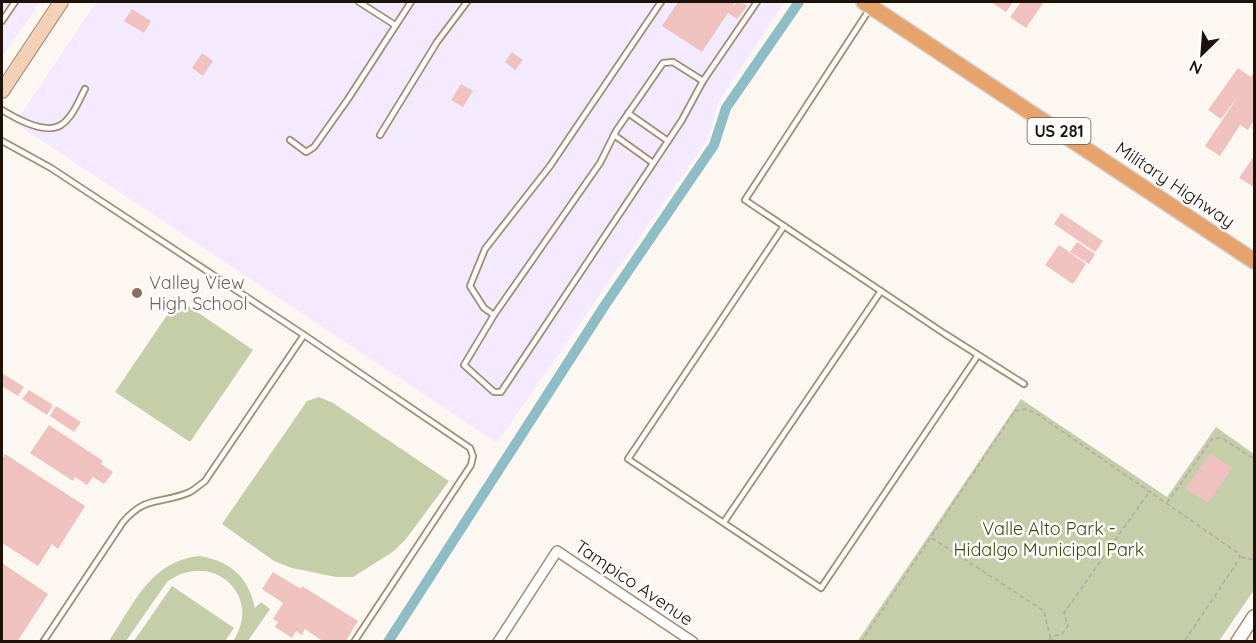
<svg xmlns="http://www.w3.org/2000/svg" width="1256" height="643" font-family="Quicksand,sans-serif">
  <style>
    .industrial { fill: #f3eaff }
    .green { fill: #c5cda9 }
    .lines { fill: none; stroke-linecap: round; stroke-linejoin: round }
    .canal { stroke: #8ebdc6; stroke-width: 10 }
    .building { fill: #efc2c0 }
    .service-casing { stroke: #a68a72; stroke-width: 8 }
    .minor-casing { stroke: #a68a72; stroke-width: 12 }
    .tertiary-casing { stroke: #a68a72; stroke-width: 15 }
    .secondary-casing { stroke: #a68a72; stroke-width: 16 }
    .primary-casing { stroke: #d6d4d3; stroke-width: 18 }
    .path { stroke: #b3aba5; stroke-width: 1.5; stroke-dasharray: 4.5 3; stroke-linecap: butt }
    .service { stroke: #fff; stroke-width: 4.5 }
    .minor { stroke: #fff; stroke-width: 9 }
    .tertiary { stroke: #fff; stroke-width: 12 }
    .secondary { stroke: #f2d1b6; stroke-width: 14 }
    .primary { stroke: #e6a36c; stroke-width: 15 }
    .education-dot { fill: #8d6e63; stroke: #fff; stroke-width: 2 }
    .labels { text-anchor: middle; stroke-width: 5; stroke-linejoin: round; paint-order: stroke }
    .shield { fill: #fff; stroke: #605952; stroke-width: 1.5 }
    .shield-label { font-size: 16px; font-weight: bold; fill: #1c1208 }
    .street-label { font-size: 18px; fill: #1c1208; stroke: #fff }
    .education-label { font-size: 18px; fill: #785e54; stroke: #fff; text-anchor: start }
    .park-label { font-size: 18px; fill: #3f480b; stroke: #fff }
  </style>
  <rect width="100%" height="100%" fill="#fdf7f2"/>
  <g class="industrial">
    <path d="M2 2H40L2 57Z"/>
    <path d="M96 2H785L718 103 708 139 497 443 15 123Z"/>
  </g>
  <g class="green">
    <path d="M178 299 253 350 190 442 115 392Z"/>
    <path d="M319 397 333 403 449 481 406 539 394 551 353 577H336L292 568 274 561 222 524 307 401Z"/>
    <path d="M1021 399 1167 497 1216 427 1254 454V590L1219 641 857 642Z"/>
    <path d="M200 556C232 562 248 577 255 608L261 602 270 609 248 641H233C264 595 211 549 167 582L126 641H109C134 604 150 561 200 556Z"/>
    <path d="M172 586 234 628 225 641H134Z"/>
  </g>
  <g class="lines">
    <path class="canal" d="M388 642 605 305 714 145 726 108 799 2"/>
  </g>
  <g class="building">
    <path d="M678 2H735L732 8 737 2H741L747 6 737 19 728 13 702 52 662 26Z"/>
    <path d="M991 2H1013L1006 12Z"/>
    <path d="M1021 2H1044L1026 28 1010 17Z"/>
    <path d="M132 9 151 21 144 33 124 21Z"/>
    <path d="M512 52 523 60 515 70 505 62Z"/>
    <path d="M202 53 213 61 203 76 192 68Z"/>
    <path d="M1238 68 1251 77 1254 72V120L1248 130 1240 125 1220 156 1205 146 1239 95 1221 119 1208 110Z"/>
    <path d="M461 84 473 91 463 107 451 100Z"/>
    <path d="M1254 156V187L1239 178Z"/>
    <path d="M1061 213 1103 241 1095 252 1054 224Z"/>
    <path d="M1077 242 1095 254 1089 264 1070 252Z"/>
    <path d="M1059 245 1086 264 1073 284 1045 265Z"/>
    <path d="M2 373 24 387 18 396 2 386Z"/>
    <path d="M29 390 53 405 47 415 22 399Z"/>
    <path d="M56 406 81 422 74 432 50 416Z"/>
    <path d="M49 425 103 461 101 464 113 472 104 484 93 477 87 485 75 477 73 481 30 453Z"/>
    <path d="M1210 453 1232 468 1208 503 1186 489Z"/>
    <path d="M5 454 85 506 58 549 52 544 38 566 2 543V460Z"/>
    <path d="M2 563 48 594 17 642H2Z"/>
    <path d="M273 572 301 589 302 586 358 621 345 642H324L305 629 302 635 296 631 292 638 275 627 278 622 273 619 283 603 262 589Z"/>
  </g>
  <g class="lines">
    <g class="service-casing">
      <g id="service">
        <path d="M359 2 395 25"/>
        <path d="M661 2 550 166 485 249 470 286 484 308 494 315 464 365 494 392H501L682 120 703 81 757 2"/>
        <path d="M869 10 745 200 945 334 1024 384"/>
        <path d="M2 21 15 2"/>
        <path d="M2 110C15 118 45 135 61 125 73 117 79 100 85 89"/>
        <path d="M628 113 668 141"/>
        <path d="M380 135 437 42 467 2"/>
        <path d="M614 135 653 163"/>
        <path d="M290 140 306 152 314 147 348 99 411 2"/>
        <path d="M2 141 51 168 304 335 470 448 473 456 471 465 354 642"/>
        <path d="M784 226 628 459 821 588 978 355"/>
        <path d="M494 315 600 163 616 131 663 63 673 62 703 81"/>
        <path d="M724 522 881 291"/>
        <path d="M43 642 123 522C147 494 161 505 190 492 195 489 200 485 205 481L304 335"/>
      </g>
    </g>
    <g class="minor-casing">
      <path id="minor" d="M498 642 557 551 693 642"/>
    </g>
    <g class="tertiary-casing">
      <path id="tertiary" d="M1237 642 1254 616"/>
    </g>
    <g class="secondary-casing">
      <path id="secondary" d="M2 91 61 2"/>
    </g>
    <g class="primary-casing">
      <path id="primary" d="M864 2 1254 261"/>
    </g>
    <g class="path">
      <path d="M1167 503 1212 439 1222 438 1254 459"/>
      <path d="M932 538 1044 611 1050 637 1062 634 1068 626 1064 613 1149 492"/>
      <path d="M1241 557 1254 560"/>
      <path d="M861 642 1015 411 1025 409 1036 413 1238 553 1240 557 1238 561 1184 642"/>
      <path d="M1049 642 1050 637 1055 642"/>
    </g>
    <use href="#service" class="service"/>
    <use href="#minor" class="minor"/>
    <use href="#tertiary" class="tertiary"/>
    <use href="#secondary" class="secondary"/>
    <use href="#primary" class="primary"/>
  </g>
  <circle class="education-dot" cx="137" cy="293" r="6"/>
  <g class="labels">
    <rect class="shield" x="1027.5" y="118" width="63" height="26" rx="4.5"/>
    <g class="shield-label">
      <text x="1059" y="137">US 281</text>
    </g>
    <g class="street-label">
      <text transform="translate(1175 185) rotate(34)" y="6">Military Highway</text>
      <text transform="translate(634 583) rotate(34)" y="6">Tampico Avenue</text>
    </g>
    <g class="education-label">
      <text x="149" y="289">Valley View<tspan x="149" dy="21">High School</tspan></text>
    </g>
    <g class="park-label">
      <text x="1049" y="535">Valle Alto Park -<tspan x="1049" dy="21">Hidalgo Municipal Park</tspan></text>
    </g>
  </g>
  <rect width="1256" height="643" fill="none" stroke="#1c1208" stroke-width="6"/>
  <g transform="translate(1202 54) rotate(205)" stroke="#ffffff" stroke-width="4.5" paint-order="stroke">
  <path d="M0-4.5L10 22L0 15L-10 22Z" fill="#1c1208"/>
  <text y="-9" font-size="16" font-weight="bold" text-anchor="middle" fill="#1c1208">N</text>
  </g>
</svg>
